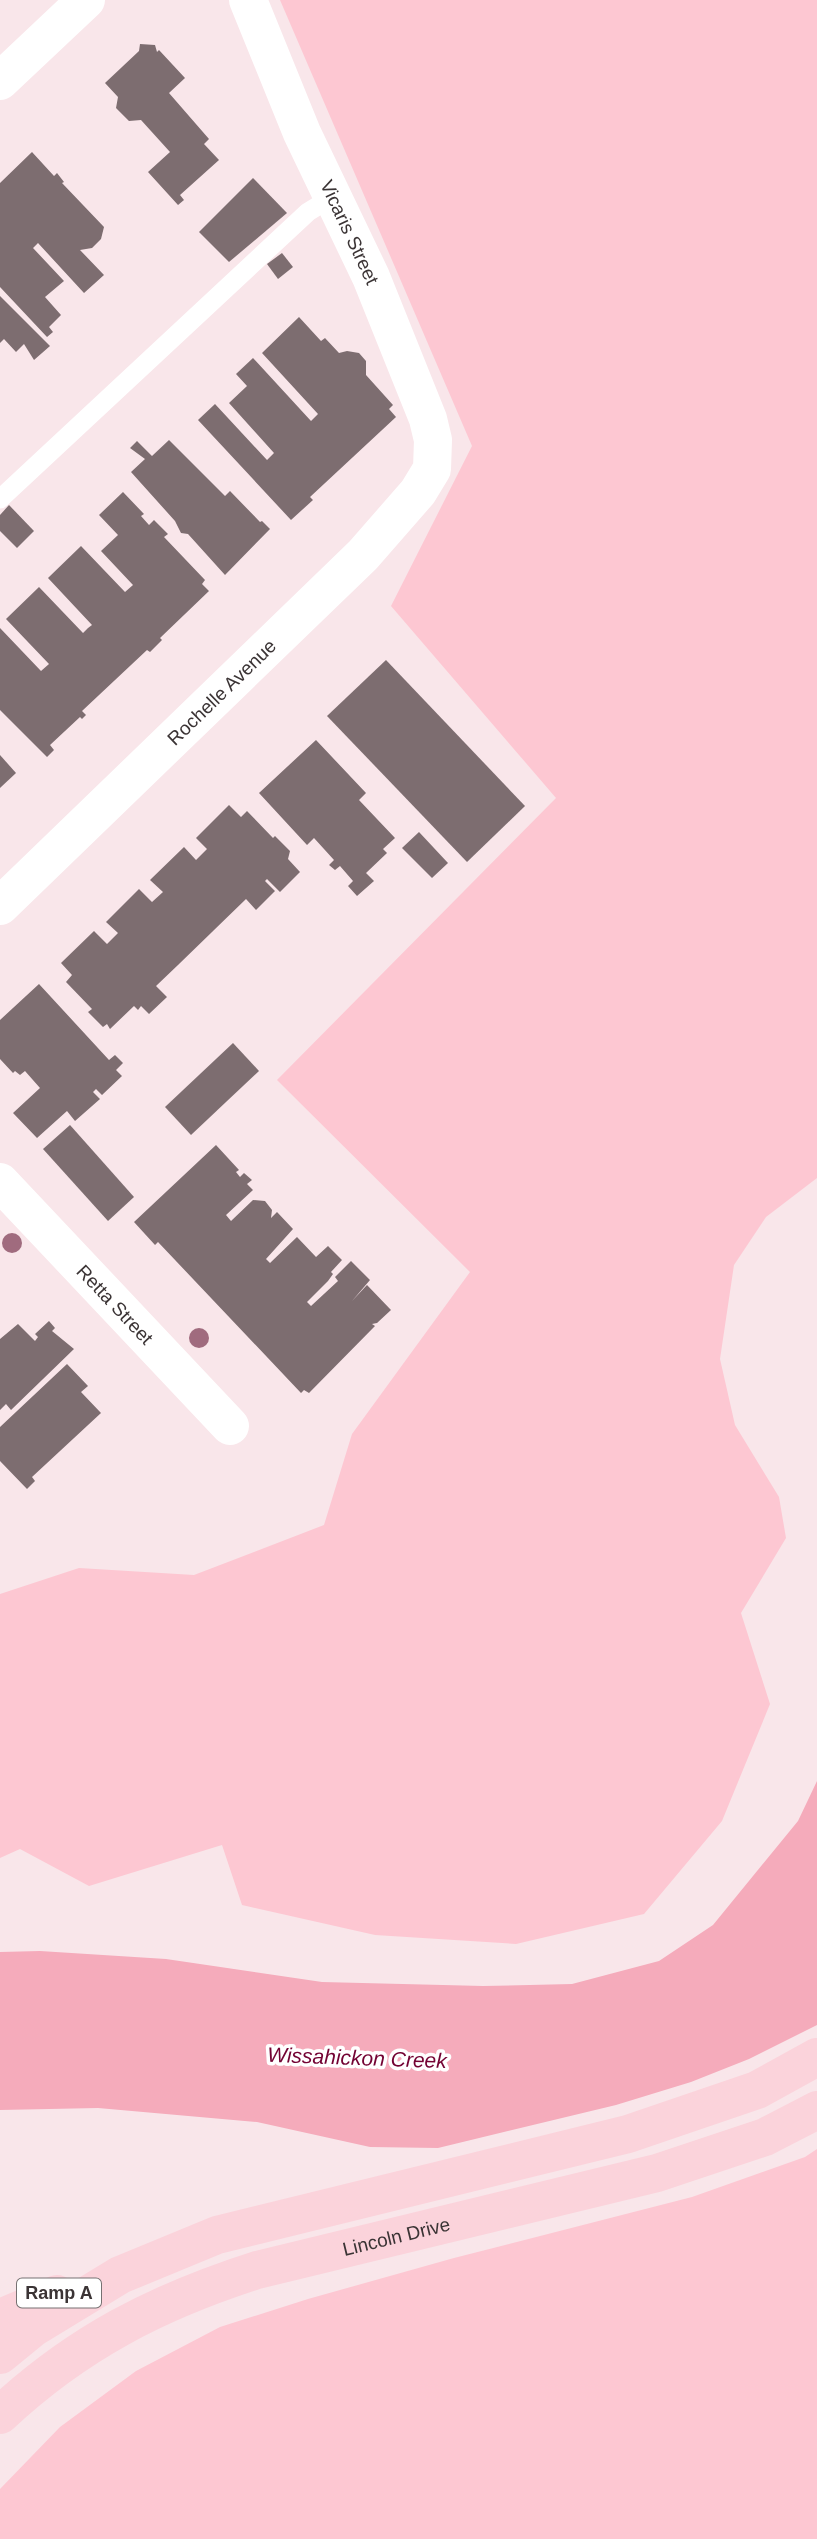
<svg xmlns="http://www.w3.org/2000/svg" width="817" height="2539" font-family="Arial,sans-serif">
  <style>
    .green { fill: #fdc7d2 }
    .water { fill: #f5abbb }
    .building { fill: #7d6d70 }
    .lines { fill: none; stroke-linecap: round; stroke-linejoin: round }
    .service { stroke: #fff; stroke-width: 19 }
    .minor { stroke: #fff; stroke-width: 38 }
    .primary { stroke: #fbd3db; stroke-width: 38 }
    .tree { fill: #a06b7e }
    .labels { text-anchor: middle; stroke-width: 7; stroke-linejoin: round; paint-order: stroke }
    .shield { fill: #fff; stroke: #767172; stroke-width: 2 }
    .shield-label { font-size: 18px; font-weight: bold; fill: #3b3435 }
    .street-label { font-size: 19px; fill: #3b3435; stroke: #fff }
    .water-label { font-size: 21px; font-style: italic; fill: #730233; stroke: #fff }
  </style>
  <rect width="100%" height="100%" fill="#f9e6ea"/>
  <g class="green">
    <path d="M280 0H817V1178L766 1217 734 1265 720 1359 735 1425 779 1497 786 1538 741 1613 770 1704 722 1821 644 1914 516 1944 375 1935 242 1905 222 1845 89 1886 20 1849 0 1858V1594L79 1568 194 1575 324 1525 352 1434 470 1272 277 1080 556 798 391 606 472 446Z"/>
    <path d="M817 2149V2539H0V2489L60 2427 136 2371 220 2327 308 2299 454 2258 692 2197 805 2157Z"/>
  </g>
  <path class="water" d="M817 1781V2025L749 2059 691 2082 616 2105 438 2148 370 2147 257 2122 98 2108 0 2110V1952L40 1951 166 1959 322 1982 483 1986 572 1984 659 1961 713 1925 798 1821Z"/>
  <g class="building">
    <path d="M140 44 155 45 157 52 159 50 185 78 169 93 209 139 204 144 219 160 180 195 184 200 178 205 148 172 170 152 141 120 129 121 116 108 118 97 105 83 139 51Z"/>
    <path d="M32 152 54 176 57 173 64 182 62 183 104 227 101 239 92 248 80 250 104 275 84 293 38 243 33 248 64 281 45 297 61 315 49 327 53 332 47 337 0 287V183Z"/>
    <path d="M253 178 287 213 229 262 199 232Z"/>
    <path d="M282 253 293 267 278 279 267 264Z"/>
    <path d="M0 296 50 346 34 360 24 344 16 352 4 339 0 343Z"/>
    <path d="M299 317 321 341 325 338 339 353 347 351 359 353 366 361V375L393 405 389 409 396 417 310 497 313 500 291 520 198 420 215 404 267 460 274 453 229 403 247 386 236 374 253 358 311 421 318 414 262 353Z"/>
    <path d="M169 440 225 496 230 491 260 522 262 521 270 529 225 575 188 534 181 533 175 521 131 472 145 459 130 448 137 441 152 456Z"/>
    <path d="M123 492 144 514 141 516 149 525 154 520 168 534 164 537 205 580 202 584 209 591 160 638 162 640 150 652 147 650 82 711 86 715 82 719 80 717 50 745 54 750 47 757 0 710V628L41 671 49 664 6 619 39 587 83 633 88 628 92 625 48 578 81 546 125 592 133 585 101 551 118 535 99 515Z"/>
    <path d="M9 505 34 531 17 548 0 531V515Z"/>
    <path d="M386 660 525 806 467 862 327 716Z"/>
    <path d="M316 740 366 793 359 800 395 838 383 849 387 853 366 873 374 881 357 896 348 886 353 881 340 866 335 870 329 865 334 860 314 838 307 845 259 793Z"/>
    <path d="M0 755 16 773 0 788Z"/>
    <path d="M229 805 241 817 247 811 273 838 275 836 290 851 288 859 300 872 280 892 267 879 265 881 275 891 256 910 246 899 178 965 156 986 167 997 149 1014 141 1006 138 1010 134 1006 110 1029 107 1024 103 1027 88 1012 92 1009 66 982 72 975 61 963 94 931 107 944 118 933 106 922 139 889 152 902 163 892 150 880 184 847 196 860 207 849 196 838Z"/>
    <path d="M419 832 448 863 432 878 402 848Z"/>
    <path d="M39 984 109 1060 115 1055 123 1063 116 1070 122 1076 102 1095 96 1089 93 1092 100 1099 75 1121 67 1111 37 1138 13 1113 40 1088 25 1071 20 1075 15 1071 13 1073 0 1059V1020Z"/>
    <path d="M233 1043 259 1071 191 1135 165 1107Z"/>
    <path d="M70 1125 134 1197 108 1221 43 1149Z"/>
    <path d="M216 1145 239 1170 236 1172 240 1177 244 1173 252 1180 247 1184 253 1190 226 1215 231 1221 253 1200 265 1201 272 1210 271 1218 277 1212 293 1229 266 1259 270 1263 297 1237 316 1257 328 1246 342 1260 331 1272 333 1274 328 1281 307 1302 311 1306 338 1281 335 1277 351 1261 370 1280 352 1301 367 1285 391 1310 377 1323 372 1324 375 1326 309 1393 304 1390 301 1393 158 1242 155 1245 134 1222Z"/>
    <path d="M49 1321 55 1328 52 1331 74 1349 11 1410 6 1404 0 1410V1339L18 1324 35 1341 38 1337 35 1334Z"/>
    <path d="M67 1364 88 1386 81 1392 101 1413 32 1477 35 1481 27 1489 0 1461V1427Z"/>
  </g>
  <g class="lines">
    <path class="service" d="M0 499 308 212 334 196"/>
    <g class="minor">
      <path d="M0 81 86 0"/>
      <path id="s1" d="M0 906 363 555 418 492 432 469 433 440 428 419 371 277 302 133 248 0"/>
      <path id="s2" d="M0 1182 230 1426"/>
    </g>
    <g class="primary">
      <path d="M0 2318 57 2294"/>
      <path d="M0 2355 33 2328 120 2275 217 2235 628 2134 757 2090 817 2057"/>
      <path id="s3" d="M0 2415C77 2343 157 2302 257 2270L657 2173 765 2137 817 2110"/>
    </g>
  </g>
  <g class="tree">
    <circle cx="12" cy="1243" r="10"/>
    <circle cx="199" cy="1338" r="10"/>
  </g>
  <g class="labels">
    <rect class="shield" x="17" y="2278.5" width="84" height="29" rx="5"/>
    <g class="shield-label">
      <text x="59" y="2299">Ramp A</text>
    </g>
    <g class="street-label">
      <text transform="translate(350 232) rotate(65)" y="7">Vicaris Street</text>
      <text dy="7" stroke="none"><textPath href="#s1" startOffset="308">Rochelle Avenue</textPath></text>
      <text dy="7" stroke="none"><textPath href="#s2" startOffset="168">Retta Street</textPath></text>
      <text dy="7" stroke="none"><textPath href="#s3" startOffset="441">Lincoln Drive</textPath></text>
    </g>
    <g class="water-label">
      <text transform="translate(357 2058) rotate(2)" y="7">Wissahickon Creek</text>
    </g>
  </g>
</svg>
